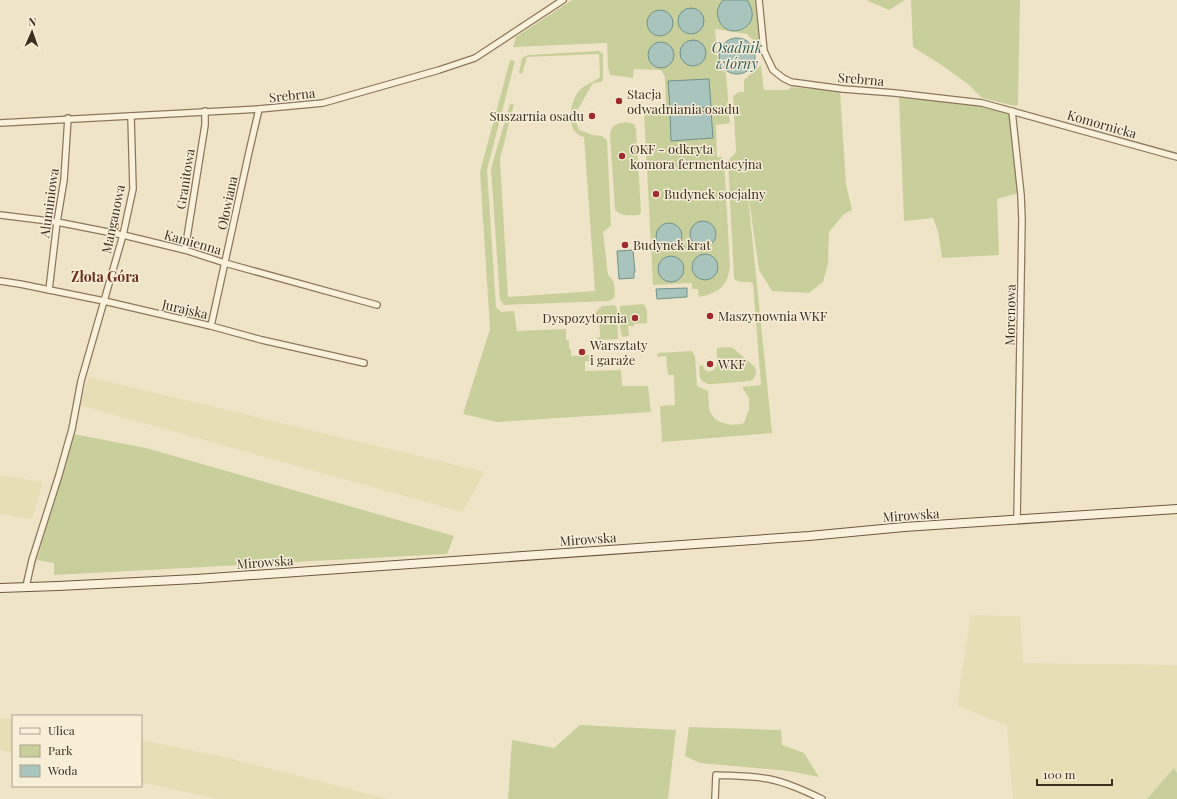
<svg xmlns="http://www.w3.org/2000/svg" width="1177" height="799" font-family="'Playfair Display',serif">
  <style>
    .farmland { fill: #e6deb5 }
    .green { fill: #c9cf9b }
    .water { fill: #a9c4bc; stroke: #6f938a }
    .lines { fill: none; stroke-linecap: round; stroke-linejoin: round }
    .street-casing { stroke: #8d765c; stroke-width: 8 }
    .secondary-casing { stroke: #6f573f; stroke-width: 10 }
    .street { stroke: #faf1dc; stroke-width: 5.5 }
    .secondary { stroke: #faf1dc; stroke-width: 8 }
    .poi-dot { fill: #9e2a2b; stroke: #f7eed8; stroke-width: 1.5 }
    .labels { text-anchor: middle; stroke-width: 3; stroke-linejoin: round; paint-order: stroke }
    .street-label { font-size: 13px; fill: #3d2e20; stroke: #f7eed8 }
    .poi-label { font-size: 13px; fill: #3d2e20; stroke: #f7eed8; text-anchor: start }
    .water-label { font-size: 14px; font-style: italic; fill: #2f5d5a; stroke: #f7eed8 }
    .neighbourhood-label { font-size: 14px; font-weight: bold; fill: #6b2e1e; stroke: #f7eed8 }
  </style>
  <rect width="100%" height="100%" fill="#f0e4c8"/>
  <g class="farmland">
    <path d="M89 377 485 472 462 512 79 405Z"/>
    <path d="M0 475 43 482 32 519 0 514Z"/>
    <path d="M971 615 1020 616 1023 663 1177 665V799H1013L1007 726 957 705Z"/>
    <path d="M0 718 13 719V753L0 750Z"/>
    <path d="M141 740 224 757 388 799H217L141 782Z"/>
  </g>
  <g class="green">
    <path d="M572 0H755L760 51 756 43 747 34 715 29 718 66 726 73 730 123 716 125 717 157H722L724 159 730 266C729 270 729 275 727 279 723 290 710 295 699 297L698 289H692V283L653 285 644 113 666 112 665 77 661 70 634 69 633 78 610 75 608 67 607 43 513 47 516 37Z"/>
    <path d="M866 0H905L889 10Z"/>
    <path d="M911 0H1020L1018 105 1015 106 982 98 968 84 940 64 913 47Z"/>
    <path d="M599 51 603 54V80L601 82 593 83 578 109H575V112L577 114 576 122 579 130 593 135 602 136 607 140 611 226 603 232 608 275C616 282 614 286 615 297L610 301 504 305 500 300 491 168 510 104H514L500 159 508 297 595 291 584 137C582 136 579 136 578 134 565 126 571 97 581 89 586 84 594 82 600 77L599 54 527 57 522 74 519 73 522 58 528 55Z"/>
    <path d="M510 60 515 61 487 170 496 307 501 312 514 311 517 331 566 329V340H569V349H571V356L594 355 593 361H585V371L621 370 622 386H648L651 412 497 422 463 414 490 329 480 172Z"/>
    <path d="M761 65 764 90H788L791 87 840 91 846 184 852 210 844 214 829 232 828 264 823 282 809 293 772 291 759 270 747 186 772 433 662 442 660 406 675 405 674 375H668L666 356 657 357 658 353 692 351 695 356 697 386 708 391C709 397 708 405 710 411 714 424 733 427 744 423L749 409V398L742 387 761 385 753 284 751 282H741L735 280 734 277 728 161 736 152 733 96 739 92H744V80Z"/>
    <path d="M899 96 980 105 1014 113 1022 192 997 199 999 255 942 258 938 231 933 218 904 221Z"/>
    <path d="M626 122 634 124 636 129 641 212 639 215C630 215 622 217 615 210L610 135C612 124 616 124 626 122Z"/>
    <path d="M643 304C648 308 647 317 647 323L634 324V326H628L629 336 622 337 620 327V306Z"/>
    <path d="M614 305 617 308 618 339 598 340 597 338 600 337 599 316H596V312L602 306Z"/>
    <path d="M730 347 733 348 755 367C757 374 756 378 750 381L714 384H708L702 381 700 378 699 366 703 365C704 371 708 373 714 370L717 365V348Z"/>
    <path d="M73 434 146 448 454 536 447 554 54 575V563L37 560Z"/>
    <path d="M580 725 676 730 668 799H508L512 740 554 748Z"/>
    <path d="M689 727 781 730 782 745 804 753 819 777 789 771 700 763 685 756Z"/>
    <path d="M1174 768 1177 773V799H1147Z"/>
  </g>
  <g class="water">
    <path d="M723 0H747C767 28 724 44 718 17 716 11 719 5 723 0Z"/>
    <circle cx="691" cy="21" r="13"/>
    <circle cx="660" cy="23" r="13"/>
    <circle cx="737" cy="56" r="18"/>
    <circle cx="693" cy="53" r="13"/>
    <circle cx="661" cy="55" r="13"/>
    <path d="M709 79 711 107 670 109 668 81Z"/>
    <path d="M711 111 713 138 671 141 670 113Z"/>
    <circle cx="703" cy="234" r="13"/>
    <circle cx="669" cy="236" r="13"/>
    <path d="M633 250 635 272 634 273V278L619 279 617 251Z"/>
    <circle cx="705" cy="267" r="13"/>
    <circle cx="671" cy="269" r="13"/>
    <path d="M687 288V297L657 299 656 289Z"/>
  </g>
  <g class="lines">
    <g class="street-casing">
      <g id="street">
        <path d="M759 0 764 51 773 70 783 78 791 82 843 89 895 93 982 103 1177 157"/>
        <path d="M1012 111 1021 195 1022 220 1017 520"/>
        <path d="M0 123 259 109 323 103 439 70 475 58 563 0"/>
        <path d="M0 215 57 222 123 235 185 250 225 263 377 305"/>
        <path d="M185 250 205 125V111"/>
        <path d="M0 281 20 284 104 301 211 326 262 340 364 363"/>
        <path d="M49 290 57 222 64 180 68 118"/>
        <path d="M211 326 249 152 259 109"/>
        <path d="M27 587V582L32 560 59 475 72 429 81 381 123 235 133 189 131 116"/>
        <path d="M715 799 716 775C734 776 752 776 769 779 788 783 805 791 822 799"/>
      </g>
    </g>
    <g class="secondary-casing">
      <path id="secondary" d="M0 588 58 586 196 579 809 536 904 527 1177 509"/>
    </g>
    <use href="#street" class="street"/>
    <use href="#secondary" class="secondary"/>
  </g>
  <g class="poi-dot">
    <circle cx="619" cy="101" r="4"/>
    <circle cx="592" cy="116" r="4"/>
    <circle cx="622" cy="156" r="4"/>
    <circle cx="656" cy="194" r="4"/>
    <circle cx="625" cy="245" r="4"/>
    <circle cx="710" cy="316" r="4"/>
    <circle cx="635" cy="318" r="4"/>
    <circle cx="582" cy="352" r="4"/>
    <circle cx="710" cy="364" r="4"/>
  </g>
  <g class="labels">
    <g class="street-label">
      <text transform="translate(861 79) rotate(5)" y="5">Srebrna</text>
      <text transform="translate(292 95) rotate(-6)" y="5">Srebrna</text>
      <text transform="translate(1102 124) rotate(16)" y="5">Komornicka</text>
      <text transform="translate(185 179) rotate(-81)" y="5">Granitowa</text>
      <text transform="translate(49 203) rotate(-82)" y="5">Aluminiowa</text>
      <text transform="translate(227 203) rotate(-78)" y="5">Ołowiana</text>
      <text transform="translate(113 219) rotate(-78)" y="5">Manganowa</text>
      <text transform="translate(193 242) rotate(16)" y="5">Kamienna</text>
      <text transform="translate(185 309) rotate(13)" y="5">Jurajska</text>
      <text transform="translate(1010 315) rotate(-89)" y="5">Morenowa</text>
      <text transform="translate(911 515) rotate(-4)" y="5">Mirowska</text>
      <text transform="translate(588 539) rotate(-4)" y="5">Mirowska</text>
      <text transform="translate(265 562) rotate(-4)" y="5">Mirowska</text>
    </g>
    <g class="poi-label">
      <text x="627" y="99">Stacja<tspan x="627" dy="15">odwadniania osadu</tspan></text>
      <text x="584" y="121" text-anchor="end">Suszarnia osadu</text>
      <text x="630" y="154">OKF - odkryta<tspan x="630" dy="15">komora fermentacyjna</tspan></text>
      <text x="664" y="199">Budynek socjalny</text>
      <text x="633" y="250">Budynek krat</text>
      <text x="718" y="321">Maszynownia WKF</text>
      <text x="627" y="323" text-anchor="end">Dyspozytornia</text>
      <text x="590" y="350">Warsztaty<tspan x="590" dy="15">i garaże</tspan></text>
      <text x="718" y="369">WKF</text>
    </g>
    <g class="water-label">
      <text x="737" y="53">Osadnik<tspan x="737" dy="16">wtórny</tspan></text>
    </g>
    <g class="neighbourhood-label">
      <text x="105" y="282">Złota Góra</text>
    </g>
  </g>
  <rect x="12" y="715" width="130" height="72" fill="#f7eed8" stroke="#ada18e"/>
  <rect x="20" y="728" width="20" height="6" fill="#faf1dc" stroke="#ada18e"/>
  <text x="48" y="735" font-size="12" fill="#3d2e20">Ulica</text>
  <rect x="20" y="745" width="20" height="12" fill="#c9cf9b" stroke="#ada18e"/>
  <text x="48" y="755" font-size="12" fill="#3d2e20">Park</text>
  <rect x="20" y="765" width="20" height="12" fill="#a9c4bc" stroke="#ada18e"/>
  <text x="48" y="775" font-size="12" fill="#3d2e20">Woda</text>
  <g transform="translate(32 32) rotate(2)" stroke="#f7eed8" stroke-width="3" paint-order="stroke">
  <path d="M0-3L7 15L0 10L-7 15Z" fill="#3d2e20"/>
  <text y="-6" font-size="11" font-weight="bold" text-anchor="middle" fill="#3d2e20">N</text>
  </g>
  <path d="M1037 779v6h75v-6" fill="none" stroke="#3d2e20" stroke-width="2"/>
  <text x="1043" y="779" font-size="12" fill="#3d2e20" stroke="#f7eed8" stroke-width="3" paint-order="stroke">100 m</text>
</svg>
